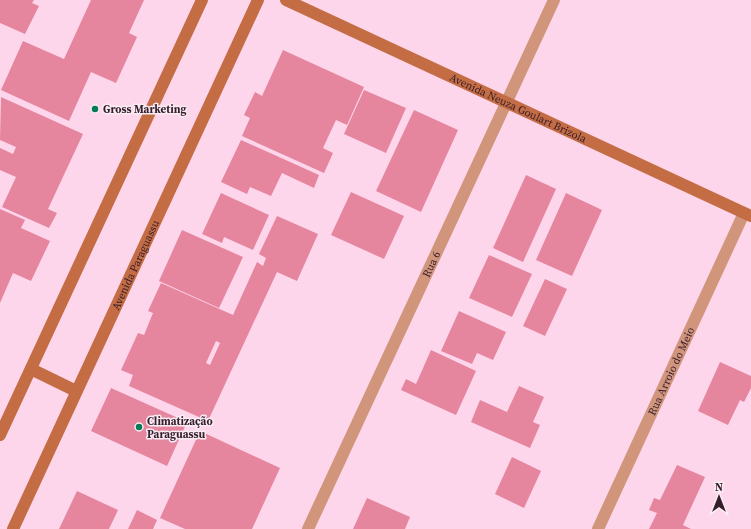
<svg xmlns="http://www.w3.org/2000/svg" width="751" height="529" font-family="'Source Serif 4',serif">
  <style>
    .building { fill: #e6859e; fill-rule: evenodd }
    .lines { fill: none; stroke-linecap: round; stroke-linejoin: round }
    .street { stroke: #d1957c; stroke-width: 12 }
    .secondary { stroke: #c46d45; stroke-width: 12 }
    .poi-dot { fill: #047a56; stroke: #faecf3; stroke-width: 1.5 }
    .labels { text-anchor: middle; stroke-width: 3; stroke-linejoin: round; paint-order: stroke }
    .street-label { font-size: 11px; fill: #351d2b; stroke: #faecf3 }
    .poi-label { font-size: 11px; font-weight: bold; fill: #351d2b; stroke: #faecf3; text-anchor: start }
  </style>
  <rect width="100%" height="100%" fill="#fed6ec"/>
  <g class="building">
    <path d="M0 0H34L32 3 39 6 25 34 0 23Z"/>
    <path d="M91 0H144L129 33 137 37 116 83 91 72 69 121 1 90 23 41 64 59Z"/>
    <path d="M283 50 364 87 347 125 336 120 323 148 333 153 324 173 242 136 250 118 244 115 255 92 262 96Z"/>
    <path d="M364 90 406 108 386 153 344 134Z"/>
    <path d="M1 97 83 134 48 209 57 213 49 228 2 207 16 177 0 170V148L13 154 16 147 0 140Z"/>
    <path d="M414 110 458 130 421 212 376 191Z"/>
    <path d="M241 140 319 175 314 188 282 173 271 196 250 187 247 194 221 182Z"/>
    <path d="M526 175 556 189 523 262 493 248Z"/>
    <path d="M351 192 404 216 384 259 331 235Z"/>
    <path d="M221 193 269 215 253 250 224 237 222 243 202 234Z"/>
    <path d="M566 193 602 210 572 276 536 260Z"/>
    <path d="M0 209 25 220 21 228 50 241 31 281 13 273 0 303Z"/>
    <path d="M277 216 318 234 297 281 277 272 208 421 129 386 133 375 121 370 138 333 144 335 153 313 148 311 161 283 233 315 257 262 263 266 266 258 259 254ZM216 341 220 343 210 365 206 363Z"/>
    <path d="M182 230 243 257 219 308 159 281Z"/>
    <path d="M489 255 532 274 512 317 469 298Z"/>
    <path d="M545 279 567 289 545 336 523 326Z"/>
    <path d="M459 311 506 332 493 360 477 353 472 364 441 351Z"/>
    <path d="M431 350 476 371 456 415 401 390 406 379 416 384Z"/>
    <path d="M720 362 751 376V388L744 402 740 400 728 425 698 411Z"/>
    <path d="M519 386 544 397 533 422 540 425 530 448 471 422 480 400 507 412Z"/>
    <path d="M111 388 187 422 167 466 91 431Z"/>
    <path d="M200 431 280 468 252 529H185L160 518Z"/>
    <path d="M512 457 541 471 524 508 495 494Z"/>
    <path d="M677 465 705 477 683 525 691 529H649L657 513 649 510 654 498 660 500Z"/>
    <path d="M77 491 118 510 109 529H59Z"/>
    <path d="M367 498 410 517 405 529H353Z"/>
    <path d="M137 510 157 520 153 529H128Z"/>
  </g>
  <g class="lines">
    <g class="street">
      <path id="s1" d="M308 529 554 0"/>
      <path id="s2" d="M598 529 744 213"/>
    </g>
    <g class="secondary">
      <path id="s3" d="M286 0 751 216"/>
      <path d="M31 369 76 391"/>
      <path d="M0 435 202 0"/>
      <path id="s4" d="M13 529 258 0"/>
    </g>
  </g>
  <g class="poi-dot">
    <circle cx="95" cy="109" r="4"/>
    <circle cx="139" cy="427" r="4"/>
  </g>
  <g class="labels">
    <g class="street-label">
      <text dy="4" stroke="none"><textPath href="#s3" startOffset="256">Avenida Neuza Goulart Brizola</textPath></text>
      <text dy="4" stroke="none"><textPath href="#s4" startOffset="291">Avenida Paraguassu</textPath></text>
      <text dy="4" stroke="none"><textPath href="#s1" startOffset="292">Rua 6</textPath></text>
      <text dy="4" stroke="none"><textPath href="#s2" startOffset="174">Rua Arroio do Meio</textPath></text>
    </g>
    <g class="poi-label">
      <text x="103" y="113">Gross Marketing</text>
      <text x="147" y="425">Climatização<tspan x="147" dy="13">Paraguassu</tspan></text>
    </g>
  </g>
  <g transform="translate(719 497)" stroke="#faecf3" stroke-width="3" paint-order="stroke">
  <path d="M0-3L7 15L0 10L-7 15Z" fill="#351d2b"/>
  <text y="-6" font-size="11" font-weight="bold" text-anchor="middle" fill="#351d2b">N</text>
  </g>
</svg>
